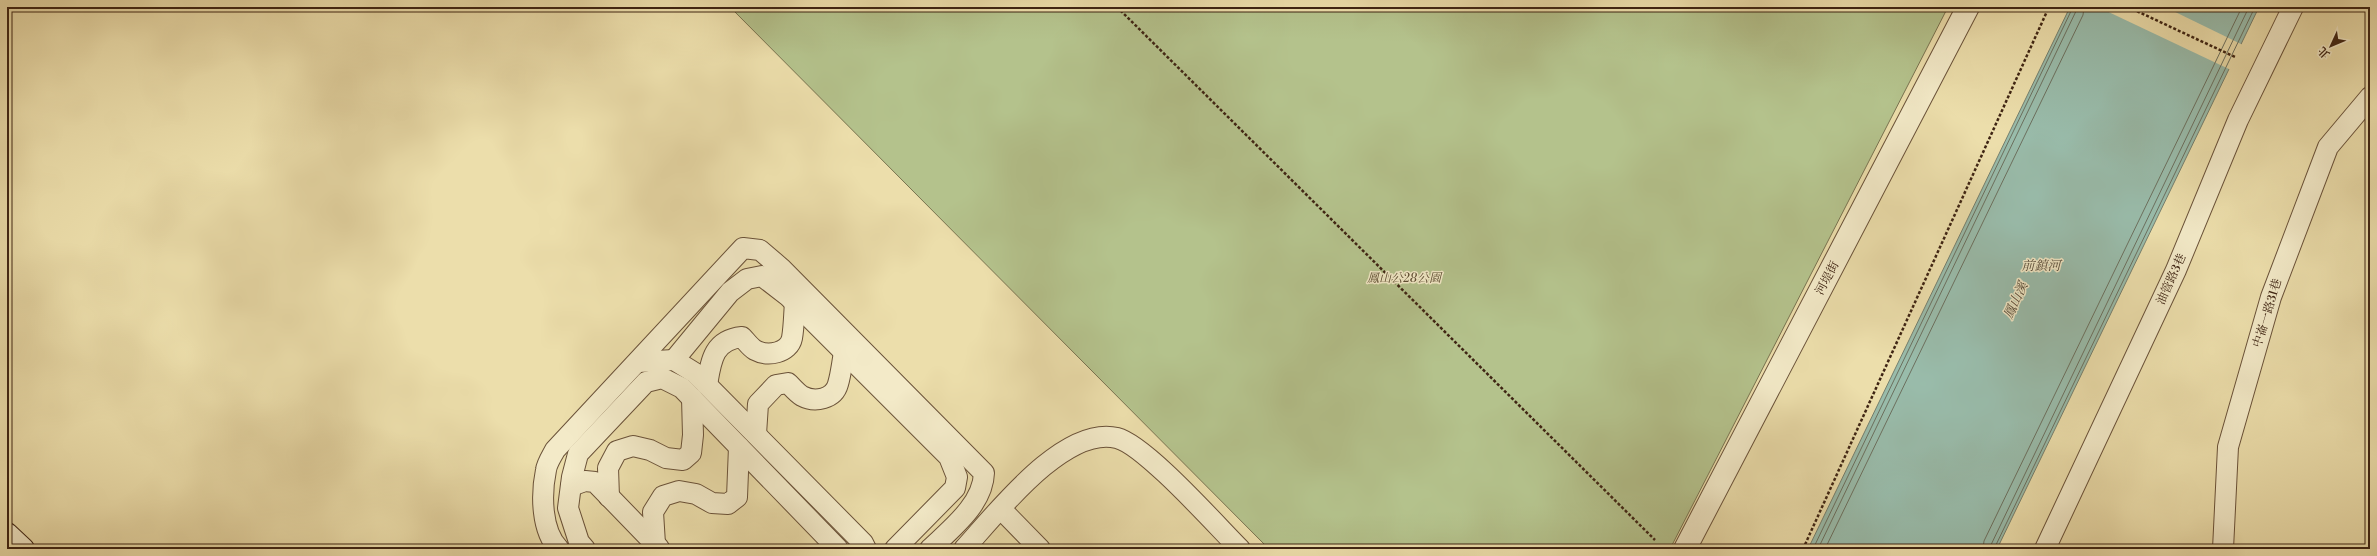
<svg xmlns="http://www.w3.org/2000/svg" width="2377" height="556" font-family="'Libre Bodoni','Noto Serif TC',serif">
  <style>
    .green { fill: #b4c28c; stroke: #797350 }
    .water { fill: #99bcab; stroke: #757f6e }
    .pier { fill: #ecdeab }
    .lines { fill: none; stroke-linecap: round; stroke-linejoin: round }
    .shore { stroke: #6c705f; stroke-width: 1 }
    .lane-casing { stroke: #6a5239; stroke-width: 22 }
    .street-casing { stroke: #6a5239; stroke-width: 24 }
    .secondary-casing { stroke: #3e2413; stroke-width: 24 }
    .path { stroke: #3e2413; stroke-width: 2.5; stroke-dasharray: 3 2; stroke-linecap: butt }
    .lane { stroke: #f3eac8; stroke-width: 20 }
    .street { stroke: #f3eac8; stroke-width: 22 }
    .secondary { stroke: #f3eac8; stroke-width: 22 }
    .labels { text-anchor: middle; stroke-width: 3; stroke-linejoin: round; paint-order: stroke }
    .park-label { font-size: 12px; font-style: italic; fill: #5c4c31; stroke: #f3eac8 }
    .street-label { font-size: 12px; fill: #3e2413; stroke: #f3eac8 }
    .water-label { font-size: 13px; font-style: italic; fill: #554a39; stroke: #f3eac8 }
  </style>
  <rect width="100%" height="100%" fill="#ecdeab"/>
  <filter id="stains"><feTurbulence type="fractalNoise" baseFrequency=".005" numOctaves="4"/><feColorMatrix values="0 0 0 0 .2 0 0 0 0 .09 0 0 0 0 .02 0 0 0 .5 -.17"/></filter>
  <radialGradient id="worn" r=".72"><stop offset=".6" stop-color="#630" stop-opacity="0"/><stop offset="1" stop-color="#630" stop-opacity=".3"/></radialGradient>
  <path class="green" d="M730 7H1948L1670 549H1269Z"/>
  <path class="water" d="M2070 7H2259L1997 549H1808Z"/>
  <path class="pier" d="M2098 7H2165L2243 45 2231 70Z"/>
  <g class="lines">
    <g class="shore">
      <path d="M1813 549 2073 7"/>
      <path d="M1818 549 2078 7"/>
      <path d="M1825 549 2083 15 2084 7"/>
      <path d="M1983 549 1984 541 2242 7"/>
      <path d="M1989 549 2249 7"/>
      <path d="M1994 549 2255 7"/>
    </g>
    <g class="lane-casing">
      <g id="lane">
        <path d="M674 360 730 292 747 279 762 276 788 296 949 457 957 477 955 488 895 549"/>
        <path d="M638 362 674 360 695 373 863 543 866 549"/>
        <path d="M707 385C711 361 713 340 742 337 746 341 750 347 755 350 768 357 789 353 792 338 794 327 794 314 795 303"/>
        <path d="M756 434 758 404 776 385 788 383C792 387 797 393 802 396 815 403 834 399 838 384 841 374 842 363 844 353"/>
        <path d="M571 486 585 481 595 482 659 548"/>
        <path d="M609 497 608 468 617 451 633 446 650 450 666 458 683 460 691 453 693 435 692 398"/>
        <path d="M1001 509 1040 549"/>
        <path d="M655 544 653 512 663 496 679 491 696 494 712 503 728 504 737 497 739 447"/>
        <path d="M559 549C541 531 541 494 546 470 547 463 552 456 555 450L743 248 760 250 781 268 984 473C983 504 952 528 930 549"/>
        <path d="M585 549 579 542 568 508 572 477 578 454 646 382 662 378 682 388 838 549"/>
        <path d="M964 549C996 514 1064 425 1117 438 1145 445 1216 525 1240 549"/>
        <path d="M2045 549 2176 270 2238 120 2293 7"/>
        <path d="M2223 549 2228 447 2271 297 2328 147 2370 97"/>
      </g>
    </g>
    <g class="street-casing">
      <path id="street" d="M1685 549 1968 7"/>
    </g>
    <g class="secondary-casing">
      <path id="secondary" d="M7 534 23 549"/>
    </g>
    <g class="path">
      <path d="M1117 7 1655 540"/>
      <path d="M2128 7 2235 57"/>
      <path d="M1803 549 2049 7"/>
    </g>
    <use href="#lane" class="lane"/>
    <use href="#street" class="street"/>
    <use href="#secondary" class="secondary"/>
  </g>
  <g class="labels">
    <g class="park-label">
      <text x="1404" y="282">鳳山公28公園</text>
    </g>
    <g class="street-label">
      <text transform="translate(1827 278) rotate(-62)" y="4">河堤街</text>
      <text transform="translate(2171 279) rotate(-66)" y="4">油管路3巷</text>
      <text transform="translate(2267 313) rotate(-73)" y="4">中崙一路31巷</text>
    </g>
    <g class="water-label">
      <text x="2041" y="270">前鎮河</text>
      <text transform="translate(2015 300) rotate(-65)" y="5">鳳山溪</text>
    </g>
  </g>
  <rect width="2377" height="556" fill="none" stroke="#ecdeab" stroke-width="24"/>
  <rect x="8" y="8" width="2361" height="540" fill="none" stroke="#3e2413" stroke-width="2"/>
  <rect x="12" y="12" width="2353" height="532" fill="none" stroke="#3e2413"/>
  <g transform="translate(2331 46) rotate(226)" stroke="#f3eac8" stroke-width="3" paint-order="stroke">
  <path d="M0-3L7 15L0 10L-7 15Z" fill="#3e2413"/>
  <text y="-6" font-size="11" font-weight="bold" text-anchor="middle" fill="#3e2413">北</text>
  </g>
  <rect width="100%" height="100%" filter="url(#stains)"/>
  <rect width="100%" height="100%" fill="url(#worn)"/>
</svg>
